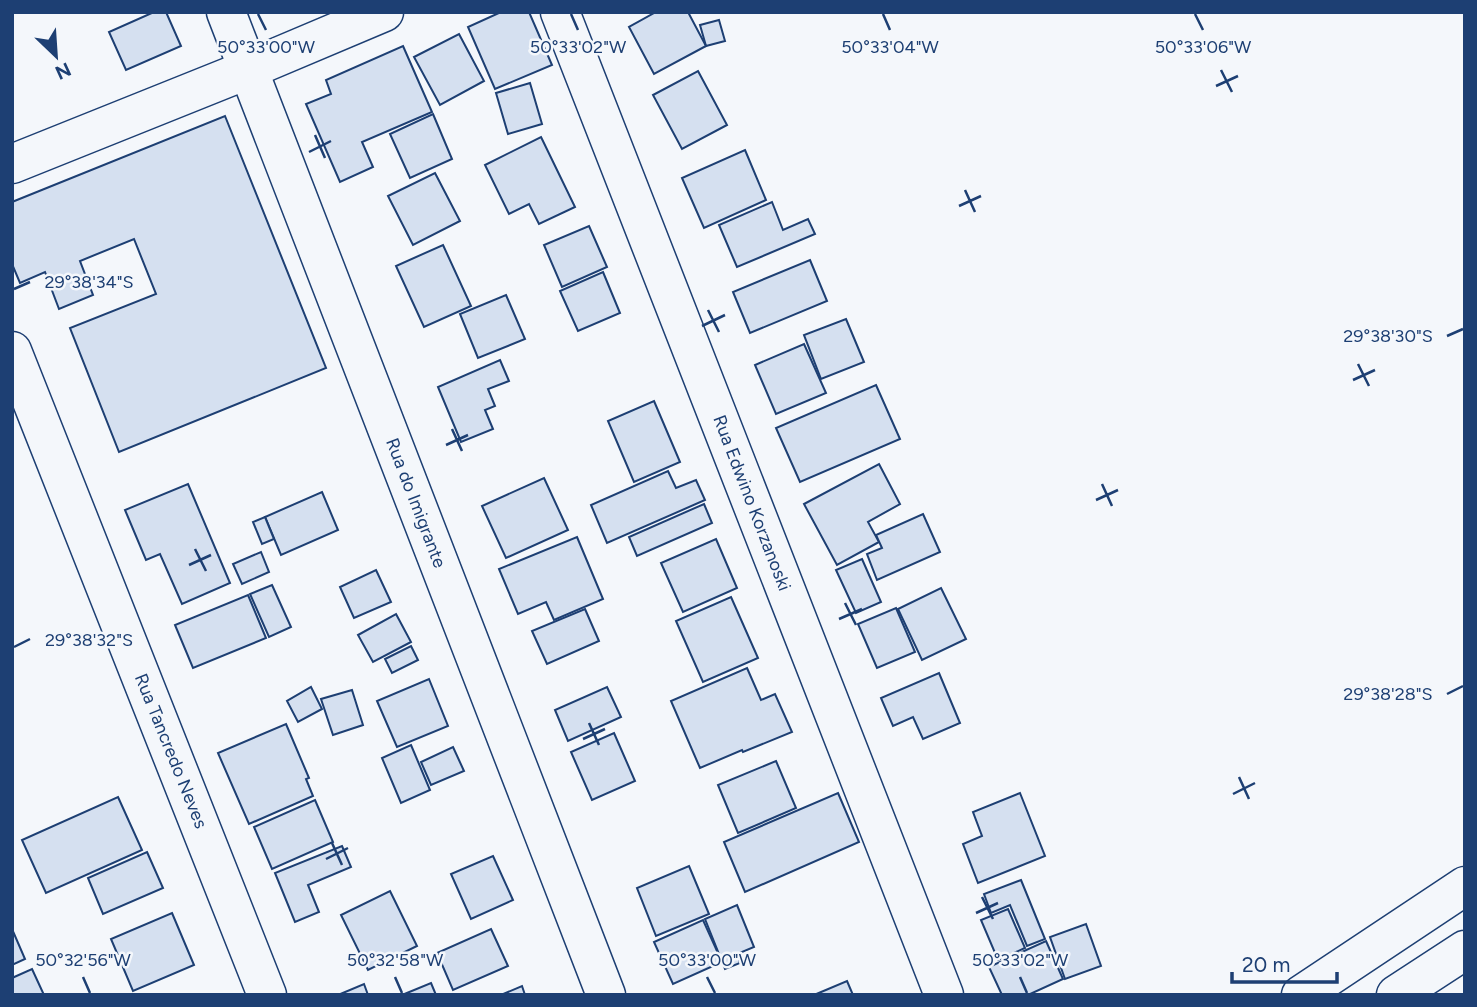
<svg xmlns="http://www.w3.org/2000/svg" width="1477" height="1007" font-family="Figtree,sans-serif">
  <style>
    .building { fill: #d5e0f0; stroke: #1d3f73; stroke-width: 2 }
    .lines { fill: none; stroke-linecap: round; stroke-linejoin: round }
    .minor-casing { stroke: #1d3f73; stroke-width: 41 }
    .major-casing { stroke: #1d3f73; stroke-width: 41 }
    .minor { stroke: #f4f7fb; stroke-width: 38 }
    .major { stroke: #f4f7fb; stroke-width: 38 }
    .ticks { fill: none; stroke: #1d3f73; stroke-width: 2.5 }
    .labels { text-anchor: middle; stroke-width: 5; stroke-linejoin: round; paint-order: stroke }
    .street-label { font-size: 18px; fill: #1d3f73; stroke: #f4f7fb }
    .ticks-label { font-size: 18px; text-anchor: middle; fill: #1d3f73; stroke: #f4f7fb; stroke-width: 5; stroke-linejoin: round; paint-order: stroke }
  </style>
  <rect width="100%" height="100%" fill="#f4f7fb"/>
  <g class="building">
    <path d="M154 12H166L181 46 126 70 109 32Z"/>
    <path d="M501 12H529L552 65 495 89 468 27Z"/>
    <path d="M656 12H688L706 46 654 74 629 27Z"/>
    <path d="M719 20 725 41 706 46 700 25Z"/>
    <path d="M459 34 484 81 440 105 414 57Z"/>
    <path d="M403 46 432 112 362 142 373 167 340 182 306 104 331 94 326 80Z"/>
    <path d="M698 71 727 125 682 149 653 95Z"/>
    <path d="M530 83 542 124 508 134 496 93Z"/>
    <path d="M433 114 452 159 410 178 390 134Z"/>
    <path d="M225 116 326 368 119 452 70 328 156 294 134 239 80 261 93 295 59 309 45 272 20 283 12 264V202Z"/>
    <path d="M541 137 575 207 539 224 529 204 509 214 485 165Z"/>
    <path d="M745 150 766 200 704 228 682 178Z"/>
    <path d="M435 173 460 221 413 245 388 196Z"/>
    <path d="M772 202 783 230 808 219 815 234 737 267 719 225Z"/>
    <path d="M589 226 607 267 562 287 544 245Z"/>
    <path d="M443 245 471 306 424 327 396 266Z"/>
    <path d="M810 260 827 301 750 333 733 292Z"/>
    <path d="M603 272 620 313 578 331 560 291Z"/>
    <path d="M506 295 525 339 478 358 460 314Z"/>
    <path d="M846 319 864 362 821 379 804 335Z"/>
    <path d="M804 344 826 393 776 414 755 365Z"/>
    <path d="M500 360 509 381 488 389 495 406 485 410 493 429 461 442 438 387Z"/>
    <path d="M876 385 900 439 800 482 776 428Z"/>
    <path d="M654 401 680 462 634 482 608 421Z"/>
    <path d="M879 464 900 504 868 522 879 542 837 565 804 504Z"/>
    <path d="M668 471 676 488 696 480 705 500 607 543 591 505Z"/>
    <path d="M544 478 568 530 506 558 482 506Z"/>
    <path d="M188 484 230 583 182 604 160 554 146 560 125 510Z"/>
    <path d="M322 492 338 530 281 555 265 517Z"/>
    <path d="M704 504 712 523 637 556 629 537Z"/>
    <path d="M923 514 940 552 877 580 867 554 882 548 876 535Z"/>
    <path d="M265 517 274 539 262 544 253 522Z"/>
    <path d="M577 537 603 599 554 620 546 602 518 614 499 569Z"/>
    <path d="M716 539 737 588 683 612 661 563Z"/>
    <path d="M261 552 269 572 242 584 233 564Z"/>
    <path d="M862 559 881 602 856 613 836 570Z"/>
    <path d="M376 570 391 602 354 618 340 587Z"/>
    <path d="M272 585 291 627 269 637 250 594Z"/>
    <path d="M941 588 966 639 922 660 898 609Z"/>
    <path d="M248 595 266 638 193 668 175 625Z"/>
    <path d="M731 597 758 658 703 682 676 621Z"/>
    <path d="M896 608 915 652 877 668 858 624Z"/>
    <path d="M585 609 599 641 547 664 532 631Z"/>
    <path d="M396 614 411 642 373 662 358 635Z"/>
    <path d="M411 646 418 660 392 673 385 659Z"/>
    <path d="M747 668 761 700 775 694 792 732 743 752 742 750 700 768 671 701Z"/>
    <path d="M939 673 960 723 923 739 913 717 893 726 881 698Z"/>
    <path d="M429 679 448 726 397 747 377 701Z"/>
    <path d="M311 687 322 709 298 722 287 701Z"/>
    <path d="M607 687 621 717 568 741 555 710Z"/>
    <path d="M352 690 363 725 333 735 321 699Z"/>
    <path d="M286 724 309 778 306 779 313 796 249 824 218 753Z"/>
    <path d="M614 733 635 781 592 800 571 752Z"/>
    <path d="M411 745 430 790 401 803 382 758Z"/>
    <path d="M453 747 464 771 431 785 421 762Z"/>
    <path d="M776 761 796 808 738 833 718 785Z"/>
    <path d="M838 793 859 842 745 892 724 842Z"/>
    <path d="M1020 793 1045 856 978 883 963 844 982 836 973 812Z"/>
    <path d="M118 797 142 850 46 893 22 840Z"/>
    <path d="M315 800 333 842 272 869 254 827Z"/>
    <path d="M342 846 351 867 308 885 319 912 295 922 275 873Z"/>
    <path d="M147 852 163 888 103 914 88 878Z"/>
    <path d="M493 856 513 900 471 919 451 874Z"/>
    <path d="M689 866 709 914 656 936 637 888Z"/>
    <path d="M1021 880 1045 939 1027 946 1010 905 991 913 984 894Z"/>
    <path d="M390 891 417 946 368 970 341 915Z"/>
    <path d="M737 905 754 947 737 954 740 963 725 969 705 919Z"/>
    <path d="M1008 909 1025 948 998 960 981 920Z"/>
    <path d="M172 913 194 965 133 991 111 939Z"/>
    <path d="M703 920 722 962 673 984 654 942Z"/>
    <path d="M1086 924 1101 966 1065 979 1050 937Z"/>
    <path d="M12 929 25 959 12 965Z"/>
    <path d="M491 929 508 966 453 990 437 953Z"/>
    <path d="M1046 941 1063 979 1028 995H1002L989 967Z"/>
    <path d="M32 969 44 995H12V978Z"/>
    <path d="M847 981 853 995H814Z"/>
    <path d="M431 983 436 995H402Z"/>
    <path d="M364 984 368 995H338Z"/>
    <path d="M522 986 525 995H501Z"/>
  </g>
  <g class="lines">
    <g class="minor-casing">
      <g id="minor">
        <path d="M226 12 606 995"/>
        <path d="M560 12 944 995"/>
        <path d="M12 164 249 69 384 12"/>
        <path d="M12 351 267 995"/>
      </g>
    </g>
    <g class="major-casing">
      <g id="major">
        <path d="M1301 995 1465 886"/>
        <path d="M1396 995 1465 950"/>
      </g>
    </g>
    <use href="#minor" class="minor"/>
    <use href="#major" class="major"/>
  </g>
  <path class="ticks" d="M258 14 266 30M571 14 578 30M883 14 890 30M1195 14 1203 30M1221 70 1232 92M1216 86 1238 76M315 135 325 158M309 152 331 141M965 190 975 212M959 206 981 196M14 289 30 282M708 310 719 332M702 326 725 315M1447 336 1463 329M1358 364 1369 386M1353 380 1375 370M452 429 462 451M446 445 468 435M1102 484 1112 506M1096 500 1118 490M195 549 206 571M189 565 211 555M845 603 856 625M839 619 862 609M14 647 30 639M1447 694 1463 686M589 723 599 745M583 739 605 729M1239 777 1249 799M1233 794 1255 783M332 843 342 865M326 859 348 848M982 897 993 919M976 913 998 903M83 977 90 993M395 977 402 993M707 977 715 993M1020 977 1027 993"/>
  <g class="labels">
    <g class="street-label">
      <text transform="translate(416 503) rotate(69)" y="6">Rua do Imigrante</text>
      <text transform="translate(752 503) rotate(69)" y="6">Rua Edwino Korzanoski</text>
      <text transform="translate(171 751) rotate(68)" y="6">Rua Tancredo Neves</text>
    </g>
  </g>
  <g class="ticks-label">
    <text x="266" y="53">50°33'00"W</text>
    <text x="578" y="53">50°33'02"W</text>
    <text x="890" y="53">50°33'04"W</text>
    <text x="1203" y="53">50°33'06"W</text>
    <text x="89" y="288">29°38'34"S</text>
    <text x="1388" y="342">29°38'30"S</text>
    <text x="89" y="646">29°38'32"S</text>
    <text x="1388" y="700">29°38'28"S</text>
    <text x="83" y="966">50°32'56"W</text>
    <text x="395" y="966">50°32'58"W</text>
    <text x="707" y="966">50°33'00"W</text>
    <text x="1020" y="966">50°33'02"W</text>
  </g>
  <rect width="1477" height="1007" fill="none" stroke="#1d3f73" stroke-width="28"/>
  <g transform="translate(56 56) rotate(155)" stroke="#f4f7fb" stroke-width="5" paint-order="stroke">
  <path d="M0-5L12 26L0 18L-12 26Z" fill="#1d3f73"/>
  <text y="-10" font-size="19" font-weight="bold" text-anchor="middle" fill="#1d3f73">N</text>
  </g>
  <path d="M1232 972v10h105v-10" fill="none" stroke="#1d3f73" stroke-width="3.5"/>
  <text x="1242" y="972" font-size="21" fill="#1d3f73" stroke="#f4f7fb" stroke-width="5" paint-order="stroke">20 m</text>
</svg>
